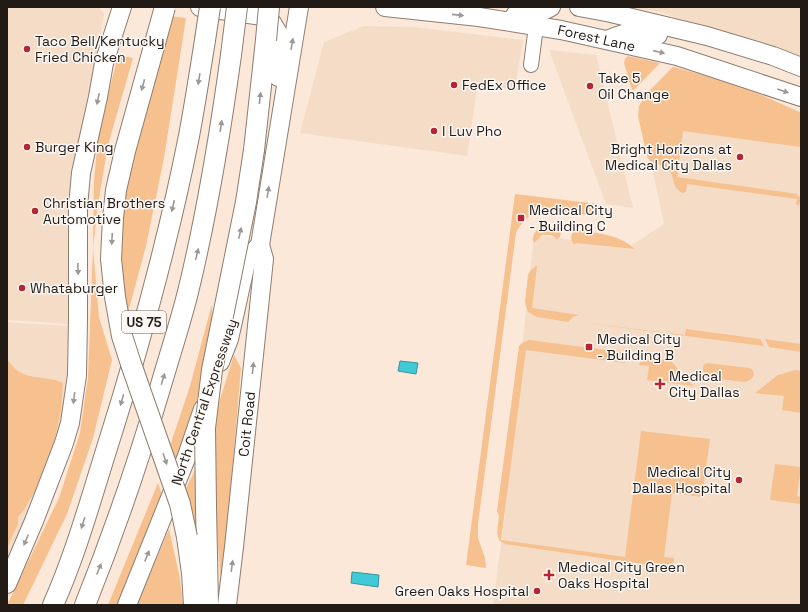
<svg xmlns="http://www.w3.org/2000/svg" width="808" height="612" font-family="'Space Grotesk',sans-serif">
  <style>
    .built { fill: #f4dcc6 }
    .green { fill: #f6c08f }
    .water { fill: #40c9d6; stroke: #37949c }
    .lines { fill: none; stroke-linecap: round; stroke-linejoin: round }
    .minor-casing { stroke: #8e7d6f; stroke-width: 16 }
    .major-casing { stroke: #8e7d6f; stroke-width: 20 }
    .highway-casing { stroke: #8e7d6f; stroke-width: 22 }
    .minor { stroke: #fff; stroke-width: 14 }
    .major { stroke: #fff; stroke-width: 18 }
    .highway { stroke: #fff; stroke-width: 20 }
    .highway-bridge-casing { stroke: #8e7d6f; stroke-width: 22; stroke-linecap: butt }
    .highway-bridge { stroke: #fff; stroke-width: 20 }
    .oneway { fill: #9b9896 }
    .poi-dot { fill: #b62532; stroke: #fcf8f5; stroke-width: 1.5 }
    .labels { text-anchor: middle; stroke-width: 3; stroke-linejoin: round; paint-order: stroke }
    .shield { fill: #fcf8f5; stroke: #635d58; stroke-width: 1 }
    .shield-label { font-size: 13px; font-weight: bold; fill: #211a15 }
    .street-label { font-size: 14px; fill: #211a15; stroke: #fcf8f5 }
    .poi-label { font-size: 14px; fill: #211a15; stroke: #fcf8f5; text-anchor: start }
  </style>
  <rect width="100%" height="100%" fill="#fbe8d8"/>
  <g class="built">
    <path d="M7 7H99L104 14 92 83 70 324 7 320Z"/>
    <path d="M630 7H801V58L753 41 659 12Z"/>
    <path d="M364 26 413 27 523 40 515 88 477 89 467 156 300 133 324 42Z"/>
    <path d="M549 50 596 55 633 208 606 204Z"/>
    <path d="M673 66 705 74 761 93 773 100 801 112V605H493L504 521 534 235 629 247 664 224 639 108 641 101 646 93Z"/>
    <path d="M7 322 70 326 65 409 61 430 7 566Z"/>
  </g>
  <g class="green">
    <path d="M169 16 186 18 164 158 146 246 126 320 118 265 120 203Z"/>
    <path d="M118 55 133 58 108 145 98 204 93 248 99 317 112 360 93 438 67 514 23 605H7L59 498 80 433 88 377 93 248 94 181 98 136Z"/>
    <path d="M628 56 660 63 634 90H632L624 63 625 59Z"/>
    <path d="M673 67 724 81 750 90 801 113V147L683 131 677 177 798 194 797 196 801 197 799 206 796 204 797 199 687 184 686 192 682 193C670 186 676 177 668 169 661 162 652 168 647 156L638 116 639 106 647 94Z"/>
    <path d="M515 194 598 204 597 216C587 215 576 213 566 212 542 209 528 210 516 233L478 524V538L485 558 486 568 466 565Z"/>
    <path d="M541 227 558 228 561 232 560 237 557 239 551 235H542L534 243C531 238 535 230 541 227Z"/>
    <path d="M573 230C595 233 617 233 635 249L576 243 575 244H573L571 238Z"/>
    <path d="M536 266H537L532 308 579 315 573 317 568 322 537 317 528 312 525 302 528 275 530 271Z"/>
    <path d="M212 304V319L199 400 176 465 169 449 190 386Z"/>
    <path d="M578 322 685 335 686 329 760 339 764 346Z"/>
    <path d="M765 339 801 344V352L769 347Z"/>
    <path d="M529 340 621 352 624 355 625 363 526 350 501 540 625 557 641 431 710 439 702 497 672 493 664 557 674 558 673 566 670 568 505 544 499 540 497 533 499 516 497 511 519 346 522 343Z"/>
    <path d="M234 355 241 368 228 521 221 584 217 535 213 454 217 409Z"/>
    <path d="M644 357 671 361 689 382 694 386 647 380 649 366 639 365 641 360Z"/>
    <path d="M7 359C10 363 14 368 18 371 31 380 49 376 63 383L61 410 54 444 46 472 24 510 18 517V524L7 548Z"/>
    <path d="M708 363 749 368 752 369 754 374C753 377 752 379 748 381 743 383 735 381 729 380 720 379 698 379 704 364Z"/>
    <path d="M795 370 801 371V413L782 410 784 396 755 393 778 375Z"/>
    <path d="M775 464 801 467 797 496 801 497V504L770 500Z"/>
    <path d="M197 466 199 542 185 490Z"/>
    <path d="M158 483 162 495 117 605H108Z"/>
    <path d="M169 529 180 579 183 605H137Z"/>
  </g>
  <g class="water">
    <path d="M400 361 418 363 416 374 398 371Z"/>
    <path d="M352 572 379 575 378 587 351 583Z"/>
  </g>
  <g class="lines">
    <g class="minor-casing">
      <path id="minor" d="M531 65 536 26"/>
    </g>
    <g class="major-casing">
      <g id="major">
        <path d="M200 7 262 16 272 23 278 33V77"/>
        <path id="s1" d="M385 7 479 17 561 30 677 56 801 97"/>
        <path d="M579 7 611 13 707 36 773 56 801 67"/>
        <path d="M515 15H535L551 7"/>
        <path d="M607 40C630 30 634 30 658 35"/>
        <path d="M220 362 229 339 247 258 260 245 299 7"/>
        <path d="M7 584 34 521 64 443 70 423 77 375 78 319V207L81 173 98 97 104 63 122 7"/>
        <path d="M127 605 187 456 203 409"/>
        <path id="s2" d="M227 605 234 547 264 259 260 245"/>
      </g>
    </g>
    <g class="highway-casing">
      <g id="highway">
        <path d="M254 150 266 40"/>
        <path d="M206 507 208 605"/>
        <path d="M187 537 192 573 194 605"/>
        <path d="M53 605C75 556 90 502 106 451 139 347 168 242 189 136 195 104 200 72 205 40"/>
        <path d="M85 605C114 533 139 460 161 385 170 354 180 324 188 292 207 214 220 135 231 55"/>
      </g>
    </g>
    <use href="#minor" class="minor"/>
    <use href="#major" class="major"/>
    <use href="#highway" class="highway"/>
    <g class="highway-bridge-casing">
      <g id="highway-bridge">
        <path d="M165 7 125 151 116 190 113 218 111 259 115 297 122 336 131 364 180 504 187 537"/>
        <path d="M205 40 210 7"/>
        <path d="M266 40 269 7"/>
        <path d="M231 55 237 7"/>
        <path d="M206 507 205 428 212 370 246 202 254 150"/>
      </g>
    </g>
    <use href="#highway-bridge" class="highway-bridge"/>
  </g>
  <defs><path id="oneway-solid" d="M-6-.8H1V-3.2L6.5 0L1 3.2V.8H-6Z"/></defs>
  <g class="oneway">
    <use href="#oneway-solid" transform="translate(458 15) rotate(6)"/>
    <use href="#oneway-solid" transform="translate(292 44) rotate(-80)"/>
    <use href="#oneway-solid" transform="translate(659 52) rotate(13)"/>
    <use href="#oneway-solid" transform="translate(199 79) rotate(99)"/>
    <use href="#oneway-solid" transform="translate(143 85) rotate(105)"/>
    <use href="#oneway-solid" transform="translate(783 91) rotate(19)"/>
    <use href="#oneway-solid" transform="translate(260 98) rotate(-84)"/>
    <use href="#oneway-solid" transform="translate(98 99) rotate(102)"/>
    <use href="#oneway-solid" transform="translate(221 126) rotate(-81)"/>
    <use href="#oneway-solid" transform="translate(268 192) rotate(-81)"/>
    <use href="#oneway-solid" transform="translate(173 206) rotate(103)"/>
    <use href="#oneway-solid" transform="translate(240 233) rotate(-78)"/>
    <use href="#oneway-solid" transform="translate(112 239) rotate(93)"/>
    <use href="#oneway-solid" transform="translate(197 254) rotate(-77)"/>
    <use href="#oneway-solid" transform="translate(78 269) rotate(89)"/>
    <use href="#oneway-solid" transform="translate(253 368) rotate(-84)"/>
    <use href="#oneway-solid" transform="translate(163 379) rotate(-73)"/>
    <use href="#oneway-solid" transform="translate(74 398) rotate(97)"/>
    <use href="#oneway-solid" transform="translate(122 400) rotate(106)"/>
    <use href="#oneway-solid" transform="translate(165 459) rotate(71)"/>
    <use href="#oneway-solid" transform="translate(83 523) rotate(108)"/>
    <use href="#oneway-solid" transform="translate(26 540) rotate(112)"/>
    <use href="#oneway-solid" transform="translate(147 556) rotate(-68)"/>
    <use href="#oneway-solid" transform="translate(232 566) rotate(-82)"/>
    <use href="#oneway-solid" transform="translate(99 569) rotate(-68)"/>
  </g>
  <g class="poi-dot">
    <circle cx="27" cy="49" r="4"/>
    <circle cx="454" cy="85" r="4"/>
    <circle cx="590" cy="86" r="4"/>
    <circle cx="434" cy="131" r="4"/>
    <circle cx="27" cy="147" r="4"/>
    <circle cx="740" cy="157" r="4"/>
    <circle cx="35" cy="211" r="4"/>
    <rect x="517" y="214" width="8" height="8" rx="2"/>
    <circle cx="22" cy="288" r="4"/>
    <rect x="585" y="343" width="8" height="8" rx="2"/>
    <path d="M658 378h4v4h4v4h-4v4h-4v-4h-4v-4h4z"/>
    <circle cx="739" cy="480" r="4"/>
    <path d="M547 569h4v4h4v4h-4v4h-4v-4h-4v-4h4z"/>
    <circle cx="537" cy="591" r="4"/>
  </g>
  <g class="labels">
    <rect class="shield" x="122" y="311" width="44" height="22" rx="3"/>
    <g class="shield-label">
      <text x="144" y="327">US 75</text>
    </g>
    <g class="street-label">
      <text dy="5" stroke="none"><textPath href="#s1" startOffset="214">Forest Lane</textPath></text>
      <text transform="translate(204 402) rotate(-71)" y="5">North Central Expressway</text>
      <text dy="5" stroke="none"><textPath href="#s2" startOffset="182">Coit Road</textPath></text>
    </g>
    <g class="poi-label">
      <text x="35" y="46">Taco Bell/Kentucky<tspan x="35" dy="16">Fried Chicken</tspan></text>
      <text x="598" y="83">Take 5<tspan x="598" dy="16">Oil Change</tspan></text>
      <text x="462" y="90">FedEx Office</text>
      <text x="442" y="136">I Luv Pho</text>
      <text x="35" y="152">Burger King</text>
      <text x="732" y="154" text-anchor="end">Bright Horizons at<tspan x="732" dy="16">Medical City Dallas</tspan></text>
      <text x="43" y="208">Christian Brothers<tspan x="43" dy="16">Automotive</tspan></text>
      <text x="529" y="215">Medical City<tspan x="529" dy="16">- Building C</tspan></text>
      <text x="30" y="293">Whataburger</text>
      <text x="597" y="344">Medical City<tspan x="597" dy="16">- Building B</tspan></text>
      <text x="669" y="381">Medical<tspan x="669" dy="16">City Dallas</tspan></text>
      <text x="731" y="477" text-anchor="end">Medical City<tspan x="731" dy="16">Dallas Hospital</tspan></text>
      <text x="558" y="572">Medical City Green<tspan x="558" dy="16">Oaks Hospital</tspan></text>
      <text x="529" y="596" text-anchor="end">Green Oaks Hospital</text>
    </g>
  </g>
  <rect width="808" height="612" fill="none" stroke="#211a15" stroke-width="16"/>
</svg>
